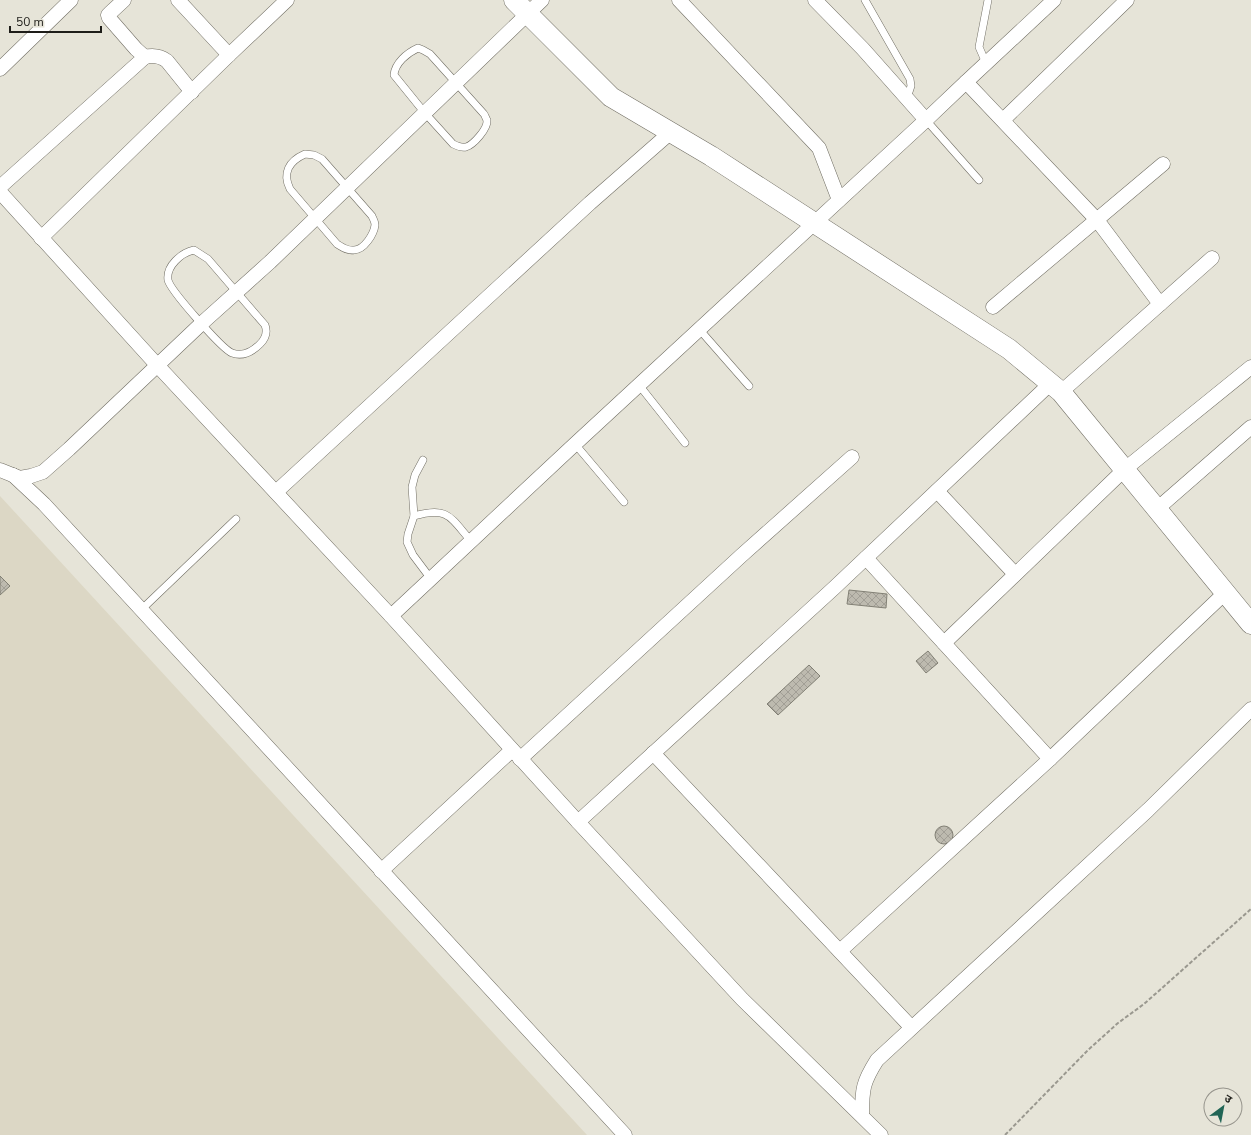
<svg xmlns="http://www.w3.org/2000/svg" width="1251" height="1135" font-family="'Nunito Sans','Noto Sans Devanagari',sans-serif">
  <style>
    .built { fill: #dcd7c5 }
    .building { fill: url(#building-cross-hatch); stroke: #828075 }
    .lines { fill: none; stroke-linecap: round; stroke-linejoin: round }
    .service-casing { stroke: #716e64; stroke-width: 8 }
    .minor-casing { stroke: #716e64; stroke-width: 15 }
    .secondary-casing { stroke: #716e64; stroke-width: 21 }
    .path { stroke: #9a988f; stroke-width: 2; stroke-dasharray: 4 2; stroke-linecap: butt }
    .service { stroke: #fff; stroke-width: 7 }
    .minor { stroke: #fff; stroke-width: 14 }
    .secondary { stroke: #fff; stroke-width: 20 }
  </style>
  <defs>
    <pattern id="building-cross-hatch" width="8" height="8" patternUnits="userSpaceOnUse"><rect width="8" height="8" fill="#bdbaaf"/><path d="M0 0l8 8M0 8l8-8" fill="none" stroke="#a29f96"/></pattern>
  </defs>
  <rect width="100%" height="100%" fill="#e6e4d8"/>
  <path class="built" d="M0 496 587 1135H0Z"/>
  <g class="building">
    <path d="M0 576 10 586 0 595Z"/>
    <path d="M849 590 887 594 886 608 847 604Z"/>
    <path d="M928 651 938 663 926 673 916 661Z"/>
    <path d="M809 665 820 676 778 715 767 704Z"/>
    <circle cx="944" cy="835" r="9"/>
  </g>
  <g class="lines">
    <g class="service-casing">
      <g id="service">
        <path d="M865 0 910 79 911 86 907 98"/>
        <path d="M418 48 423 50 430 54 484 114C485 115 486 119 487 120 488 129 473 145 466 147 461 148 457 146 453 144L424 112 394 75C395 63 407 53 418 48Z"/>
        <path d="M986 63 979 47 988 0"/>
        <path d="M926 120 979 180"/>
        <path d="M305 154 314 155 322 159 372 216C373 219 375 221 375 225 374 234 364 250 354 250 347 251 342 247 337 244L290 189C282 173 289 161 305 154Z"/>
        <path d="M194 250 208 259 265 325C268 333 265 339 260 344 252 352 243 357 232 353 222 349 170 290 168 280 166 266 181 253 194 250Z"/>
        <path d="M699 329 749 386"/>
        <path d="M639 385 685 443"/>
        <path d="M575 444 624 502"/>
        <path d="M423 460 415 475 412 487 414 516 408 534 407 542 413 555 431 579"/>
        <path d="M414 516C448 506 450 517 471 541"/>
        <path d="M141 610 236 519"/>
      </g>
    </g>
    <g class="minor-casing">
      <g id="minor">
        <path d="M178 0 229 55"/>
        <path d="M679 0 819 148 839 200"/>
        <path d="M815 0 863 49 926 120"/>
        <path d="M145 57C153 55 160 56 167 61L192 92"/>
        <path d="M0 69 71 0"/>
        <path d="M966 82 1097 220 1160 304"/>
        <path d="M1003 120 1127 0"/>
        <path d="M0 187 145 57 136 49 109 18 108 15 110 13 124 0"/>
        <path d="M0 192 157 365 391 616 578 822 742 999 881 1135"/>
        <path d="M41 238 229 55 287 0"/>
        <path d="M993 307 1163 164"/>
        <path d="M1061 392 1212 258"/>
        <path d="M0 470 20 478 31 476 43 472 69 449 201 324 270 262 542 0"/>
        <path d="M13 475 44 504 625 1135"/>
        <path d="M937 491 1015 574"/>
        <path d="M276 492 590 203 671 132"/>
        <path d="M1157 509 1251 427"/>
        <path d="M391 616 575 444 926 120 966 82 1054 0"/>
        <path d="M944 643 1125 469 1251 367"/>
        <path d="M653 753 911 1027"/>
        <path d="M520 759 742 555 852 457"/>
        <path d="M1050 759 1226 592"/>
        <path d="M578 822 834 588 1051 383"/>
        <path d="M381 871 512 750"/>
        <path d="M840 951 1050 759 866 558"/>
        <path d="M862 1115C862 1089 863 1082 877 1060L1148 810 1251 709"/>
      </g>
    </g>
    <g class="secondary-casing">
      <path id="secondary" d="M514 0 611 97 711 156 1009 349 1061 392 1251 624"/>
    </g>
    <path class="path" d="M1005 1135 1088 1050 1118 1023 1144 1004 1251 909"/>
    <use href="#service" class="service"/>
    <use href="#minor" class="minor"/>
    <use href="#secondary" class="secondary"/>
  </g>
  <g transform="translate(1223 1107) rotate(32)"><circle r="19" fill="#e6e4d8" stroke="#96948c"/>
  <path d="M0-3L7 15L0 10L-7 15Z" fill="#216555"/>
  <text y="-6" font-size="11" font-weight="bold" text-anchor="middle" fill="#1e1d19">उ</text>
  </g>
  <path d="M10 26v6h91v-6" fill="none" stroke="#1e1d19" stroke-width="2"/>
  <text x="16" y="26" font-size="12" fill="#1e1d19" stroke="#e6e4d8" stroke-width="3" paint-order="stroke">50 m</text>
</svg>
